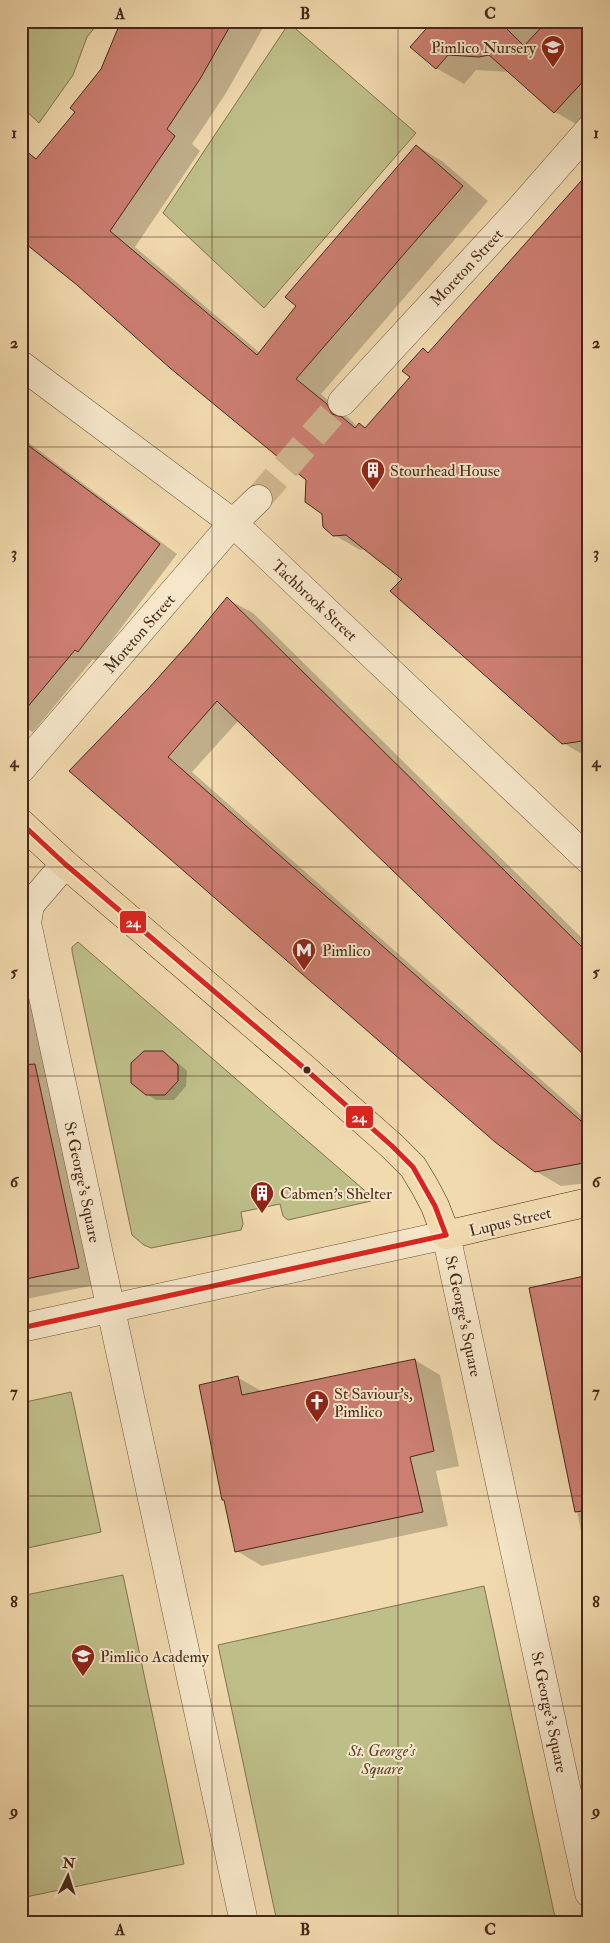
<svg xmlns="http://www.w3.org/2000/svg" width="610" height="1943" font-family="'IM FELL Double Pica',serif">
  <style>
    .green { fill: #bebe88; stroke: #837250 }
    .shadow { fill: #0003 }
    .building { fill: #cc7e71; stroke: #482719 }
    .lines { fill: none; stroke-linecap: round; stroke-linejoin: round }
    .minor-tunnel { stroke: #cfb690; stroke-width: 28; stroke-dasharray: 28 14; stroke-linecap: butt }
    .minor-casing { stroke: #72543e; stroke-width: 29 }
    .major-casing { stroke: #482719; stroke-width: 29 }
    .minor { stroke: #f6e7ca; stroke-width: 28 }
    .major { stroke: #f1daae; stroke-width: 28 }
    .bus-1-casing { stroke: #f6e7ca; stroke-width: 9 }
    .bus-1 { stroke: #dc241f; stroke-width: 5 }
    .grid { fill: none; stroke: #482719; stroke-width: 1; stroke-opacity: 0.55 }
    .bus-dot { fill: #482719; stroke: #f6e7ca; stroke-width: 2 }
    .labels { text-anchor: middle; stroke-width: 4; stroke-linejoin: round; paint-order: stroke }
    .poi-label { font-size: 16px; fill: #482719; stroke: #f6e7ca; text-anchor: start }
    .street-label { font-size: 16px; fill: #482719; stroke: #f6e7ca }
    .park-label { font-size: 16px; font-style: italic; fill: #60452f; stroke: #f6e7ca }
    .line-badge { stroke: #f6e7ca; stroke-width: 2 }
    .badge-label { font-size: 14px; text-anchor: middle; font-weight: bold; fill: #fff }
    .neatline { fill: none; stroke: #482719; stroke-width: 2 }
    .grid-label { font-size: 16px; text-anchor: middle; font-weight: bold; fill: #482719 }
  </style>
  <rect width="100%" height="100%" fill="#f1daae"/>
  <filter id="stains"><feTurbulence type="fractalNoise" baseFrequency=".004" numOctaves="4"/><feColorMatrix values="0 0 0 0 .2 0 0 0 0 .09 0 0 0 0 .02 0 0 0 .5 -.17"/></filter>
  <radialGradient id="worn" r=".72"><stop offset=".6" stop-color="#630" stop-opacity="0"/><stop offset="1" stop-color="#630" stop-opacity=".3"/></radialGradient>
  <g class="green">
    <path d="M21 21H100L87 37 73 75 39 123 21 106Z"/>
    <path d="M289 23 416 133 264 308 163 213Z"/>
    <path d="M78 942 371 1196V1201L288 1220 283 1216 280 1204 241 1212 243 1224 241 1230 151 1248 144 1245 132 1235 72 951V947Z"/>
    <path d="M71 1392 101 1532 23 1549 21 1542V1403Z"/>
    <path d="M123 1575 184 1864 21 1898V1596Z"/>
    <path d="M484 1586 556 1922H277L218 1645Z"/>
  </g>
  <g class="shadow">
    <path d="M129 21H267L226 93 192 144 200 151 135 247 260 353 298 306 417 146 442 161 488 201 321 394 352 421 357 427 359 425 366 429 411 377 423 350 429 353 589 175V758L563 743 404 579 366 549 360 550 334 535 307 480 78 284 27 153 37 159 77 112Z"/>
    <path d="M424 21H589V121L583 128 555 112 510 72 476 70 464 84 436 68 430 26Z"/>
    <path d="M21 437 177 554 96 661 93 659 33 732 21 726Z"/>
    <path d="M227 599 253 613 589 945V1058L239 720 192 772 589 1122V1183L561 1186 535 1171 71 771 149 690Z"/>
    <path d="M21 906 105 1283 21 1300Z"/>
    <path d="M162 1052 172 1058 187 1071 186 1086 174 1100H156L147 1094Z"/>
    <path d="M589 1276V1569L531 1289Z"/>
    <path d="M415 1360 440 1375 459 1466 436 1471 448 1526 262 1566 237 1551V1377L263 1392Z"/>
  </g>
  <g class="building">
    <path d="M121 21H233L200 79 167 129 175 136 110 231 257 355 296 306 285 297 416 145 463 186 296 379 327 404 332 414 342 417 355 428 359 423 365 428 410 377 402 371 423 348 428 353 589 172V740L562 744 390 591 402 579 346 535 333 536 323 527 322 514 305 502 306 480 170 368 77 285 21 240V147L36 159 75 112 70 108 101 69Z"/>
    <path d="M433 21H499L524 46 547 21H589V75L554 113 489 55 479 57 448 55 436 69 410 47Z"/>
    <path d="M21 440 160 544 78 652 75 650 21 715Z"/>
    <path d="M227 597 589 954V1060L217 701 168 757 589 1128V1162L535 1172 495 1142 69 771 148 689 190 642Z"/>
    <path d="M144 1051H163L178 1065V1081L165 1095H146L131 1083V1063Z"/>
    <path d="M35 1064 79 1268 21 1280V1065Z"/>
    <path d="M589 1275V1510L575 1512 529 1288Z"/>
    <path d="M415 1359 434 1451 410 1457 423 1512 235 1552 224 1500H222L199 1385 238 1376 242 1395Z"/>
  </g>
  <g class="lines">
    <path class="minor-tunnel" d="M258 499 342 402"/>
    <g class="minor-casing">
      <g id="minor">
        <path d="M21 365 233 523 589 860"/>
        <path d="M342 402 518 211 589 130"/>
        <path d="M21 769 233 523 258 499"/>
        <path d="M65 864 30 905 27 923 244 1922"/>
        <path d="M21 1328 446 1235 589 1893"/>
      </g>
    </g>
    <g class="major-casing">
      <path id="major" d="M21 823 65 864 304 1068 392 1146 413 1167 425 1187 435 1206 446 1235 589 1202"/>
    </g>
    <use href="#minor" class="minor"/>
    <use href="#major" class="major"/>
    <g class="bus-1-casing">
      <g id="bus-1">
        <path d="M21 823 65 864 304 1068 392 1146 413 1167 435 1206 446 1235"/>
        <path d="M21 1328 446 1235"/>
      </g>
    </g>
    <use href="#bus-1" class="bus-1"/>
  </g>
  <path class="grid" d="M212 21V1922M398 21V1922M21 237H589M21 447H589M21 657H589M21 867H589M21 1076H589M21 1286H589M21 1496H589M21 1706H589"/>
  <defs>
    <g id="school-pin" transform="scale(1.25)"><path d="M0 17L-7.5 6A9.5 9.5 0 1 1 7.5 6Z" fill="#8f2418" stroke="#f6e7ca"/><path d="M0-5L7-2L0 1L-7-2ZM-4 1L0 2.5L4 1V4Q0 6-4 4Z" fill="#fff"/></g>
    <g id="building-pin" transform="scale(1.25)"><path d="M0 17L-7.5 6A9.5 9.5 0 1 1 7.5 6Z" fill="#8f2418" stroke="#f6e7ca"/><path d="M-4-6H4V6H1V3H-1V6H-4ZM-2.5-4.3h1.7v1.8h-1.7ZM.8-4.3h1.7v1.8H.8ZM-2.5-1h1.7V.8h-1.7ZM.8-1h1.7V.8H.8Z" fill="#fff"/></g>
    <g id="metro-pin" transform="scale(1.25)"><path d="M0 17L-7.5 6A9.5 9.5 0 1 1 7.5 6Z" fill="#8f2418" stroke="#f6e7ca"/><path d="M-5.5 5V-5H-3L0 0L3-5H5.5V5H3V-.5L0 4L-3-.5V5Z" fill="#fff"/></g>
    <g id="church-pin" transform="scale(1.25)"><path d="M0 17L-7.5 6A9.5 9.5 0 1 1 7.5 6Z" fill="#8f2418" stroke="#f6e7ca"/><path d="M-1.2-6h2.4v3.5h3.3v2.4h-3.3V6h-2.4V-.1h-3.3v-2.4h3.3Z" fill="#fff"/></g>
  </defs>
  <g fill-rule="evenodd">
    <use href="#school-pin" x="553" y="47"/>
    <use href="#building-pin" x="373" y="470"/>
    <use href="#metro-pin" x="304" y="950"/>
    <use href="#building-pin" x="262" y="1193"/>
    <use href="#church-pin" x="317" y="1402"/>
    <use href="#school-pin" x="83" y="1656"/>
  </g>
  <circle class="bus-dot" cx="307" cy="1070" r="4.5"/>
  <g class="labels">
    <g class="poi-label">
      <text x="536" y="53" text-anchor="end">Pimlico Nursery</text>
      <text x="390" y="476">Stourhead House</text>
      <text x="322" y="956">Pimlico</text>
      <text x="280" y="1199">Cabmen's Shelter</text>
      <text x="334" y="1399">St Saviour's,<tspan x="334" dy="18">Pimlico</tspan></text>
      <text x="100" y="1662">Pimlico Academy</text>
    </g>
    <g class="street-label">
      <text transform="translate(466 267) rotate(-47)" y="6">Moreton Street</text>
      <text transform="translate(315 600) rotate(43)" y="6">Tachbrook Street</text>
      <text transform="translate(139 633) rotate(-49)" y="6">Moreton Street</text>
      <text transform="translate(83 1182) rotate(78)" y="6">St George's Square</text>
      <text transform="translate(510 1221) rotate(-13)" y="6">Lupus Street</text>
      <text transform="translate(464 1316) rotate(78)" y="6">St George's Square</text>
      <text transform="translate(550 1712) rotate(78)" y="6">St George's Square</text>
    </g>
    <g class="park-label">
      <text x="382" y="1756">St. George's<tspan x="382" dy="18">Square</tspan></text>
    </g>
  </g>
  <g class="line-badge">
    <rect x="119" y="910" width="28" height="24" rx="5" fill="#dc241f"/>
    <rect x="345" y="1105" width="29" height="24" rx="5" fill="#dc241f"/>
  </g>
  <g class="badge-label">
    <text x="133" y="927">24</text>
    <text x="359" y="1122">24</text>
  </g>
  <rect width="610" height="1943" fill="none" stroke="#f1daae" stroke-width="55"/>
  <g transform="translate(68 1876) rotate(4)" stroke="#f6e7ca" stroke-width="4" paint-order="stroke">
  <path d="M0-4L9 19L0 12L-9 19Z" fill="#482719"/>
  <text y="-8" font-size="14" font-weight="bold" text-anchor="middle" fill="#482719">N</text>
  </g>
  <rect x="28" y="28" width="554" height="1888" class="neatline"/>
  <g class="grid-label">
    <text x="120" y="19">A</text>
    <text x="305" y="19">B</text>
    <text x="490" y="19">C</text>
    <text x="14" y="138">1</text>
    <text x="596" y="138">1</text>
    <text x="14" y="348">2</text>
    <text x="596" y="348">2</text>
    <text x="14" y="558">3</text>
    <text x="596" y="558">3</text>
    <text x="14" y="767">4</text>
    <text x="596" y="767">4</text>
    <text x="14" y="977">5</text>
    <text x="596" y="977">5</text>
    <text x="14" y="1187">6</text>
    <text x="596" y="1187">6</text>
    <text x="14" y="1397">7</text>
    <text x="596" y="1397">7</text>
    <text x="14" y="1607">8</text>
    <text x="596" y="1607">8</text>
    <text x="14" y="1816">9</text>
    <text x="596" y="1816">9</text>
    <text x="120" y="1935">A</text>
    <text x="305" y="1935">B</text>
    <text x="490" y="1935">C</text>
  </g>
  <rect width="100%" height="100%" filter="url(#stains)"/>
  <rect width="100%" height="100%" fill="url(#worn)"/>
</svg>
